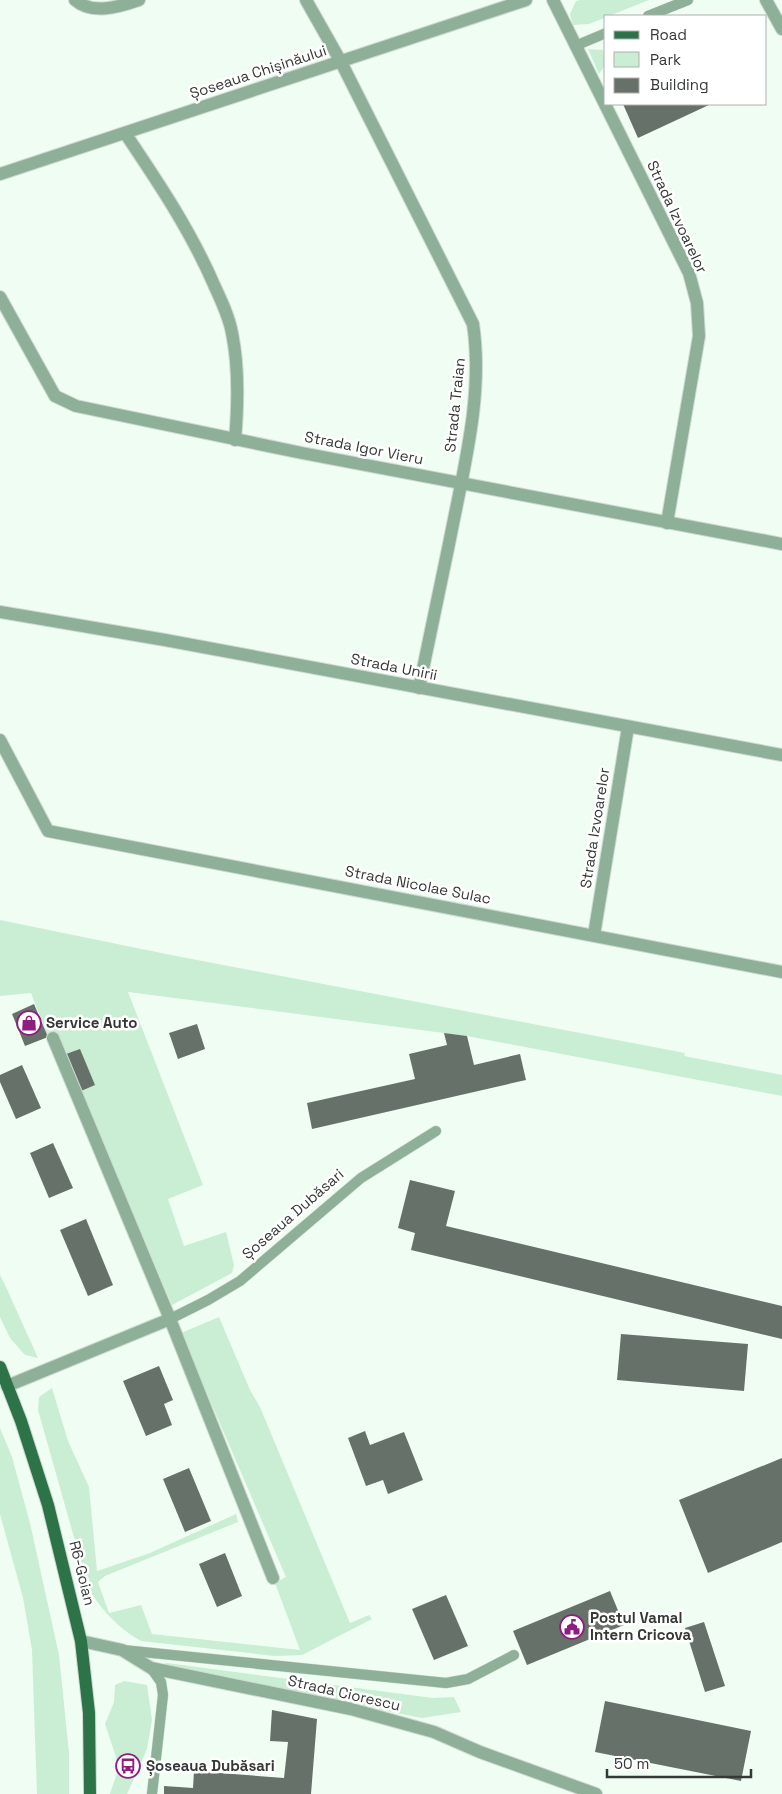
<svg xmlns="http://www.w3.org/2000/svg" width="782" height="1794" font-family="'Space Grotesk',sans-serif">
  <style>
    .green { fill: #c9eed3 }
    .building { fill: #667169 }
    .lines { fill: none; stroke-linecap: round; stroke-linejoin: round }
    .service-casing { stroke: #cedad1; stroke-width: 11 }
    .minor-casing { stroke: #cedad1; stroke-width: 14 }
    .tertiary-casing { stroke: #cedad1; stroke-width: 14 }
    .primary-casing { stroke: #cedad1; stroke-width: 14 }
    .service { stroke: #8eb098; stroke-width: 10 }
    .minor { stroke: #8eb098; stroke-width: 12 }
    .tertiary { stroke: #8eb098; stroke-width: 12 }
    .primary { stroke: #2d7348; stroke-width: 12 }
    .labels { text-anchor: middle; stroke-width: 5; stroke-linejoin: round; paint-order: stroke }
    .street-label { font-size: 15px; fill: #343935; stroke: #fff }
    .poi-label { font-size: 15px; font-weight: bold; fill: #343935; stroke: #fff; text-anchor: start }
  </style>
  <rect width="100%" height="100%" fill="#f0fdf3"/>
  <g class="green">
    <path d="M580 0H649L589 24 573 25 570 14 576 1Z"/>
    <path d="M588 49 603 50 606 64 599 74Z"/>
    <path d="M0 920 176 956 685 1053 684 1056 782 1075V1096L467 1036 128 992 203 1185 168 1199 184 1246 226 1232 234 1265 232 1273 172 1305 56 1033 48 1037 31 993 0 996Z"/>
    <path d="M0 1275 6 1287 38 1358 25 1355 10 1338 0 1317Z"/>
    <path d="M219 1317 250 1390 260 1407 350 1623 369 1615 372 1619 302 1655 275 1656 141 1641C119 1629 100 1609 88 1587L38 1410 39 1397 52 1388 68 1441 89 1487 97 1571 150 1553 236 1514 238 1522 105 1576 98 1582 109 1613 141 1605 152 1634 300 1650 275 1583 286 1577 181 1333Z"/>
    <path d="M0 1428 12 1457 30 1523 59 1655 69 1753V1794H37L32 1650 23 1598 0 1514Z"/>
    <path d="M167 1663 433 1698 454 1697 461 1712 422 1718 156 1666Z"/>
    <path d="M124 1681 147 1685 152 1720 147 1749 127 1794H110L117 1773 116 1757 105 1724 114 1702 115 1685Z"/>
  </g>
  <g class="building">
    <path d="M623 104H711L638 138Z"/>
    <path d="M34 1004 48 1037 25 1046 12 1014Z"/>
    <path d="M197 1024 205 1049 178 1059 169 1033Z"/>
    <path d="M444 1033 467 1036 474 1065 520 1054 526 1080 312 1129 307 1103 415 1079 409 1054 447 1045Z"/>
    <path d="M80 1049 95 1085 81 1091 66 1054Z"/>
    <path d="M22 1065 41 1108 16 1119 0 1082V1075Z"/>
    <path d="M53 1143 73 1188 49 1198 30 1153Z"/>
    <path d="M410 1180 455 1191 446 1226 782 1306V1339L411 1250 415 1233 398 1228Z"/>
    <path d="M86 1219 113 1285 88 1296 60 1230Z"/>
    <path d="M621 1334 748 1344 744 1391 617 1380Z"/>
    <path d="M159 1366 173 1400 164 1404 172 1425 146 1436 123 1381Z"/>
    <path d="M365 1431 370 1445 404 1432 423 1480 388 1494 383 1480 366 1486 348 1438Z"/>
    <path d="M782 1458V1542L708 1573 679 1500Z"/>
    <path d="M189 1468 211 1521 185 1532 163 1479Z"/>
    <path d="M225 1553 242 1596 217 1607 199 1564Z"/>
    <path d="M610 1591 624 1625 527 1665 513 1631Z"/>
    <path d="M446 1595 468 1646 434 1660 412 1609Z"/>
    <path d="M704 1622 725 1686 705 1692 685 1628Z"/>
    <path d="M605 1701 751 1731 741 1781 595 1752Z"/>
    <path d="M272 1710 317 1719 311 1794H164V1786L193 1788 194 1771 284 1778 288 1742 270 1741Z"/>
    <path d="M130 1759 131 1775H122L121 1760Z"/>
  </g>
  <g class="lines">
    <g class="service-casing">
      <g id="service">
        <path d="M648 16 688 0"/>
        <path d="M575 46 606 33"/>
        <path d="M170 1319 208 1300 240 1281 361 1178 436 1131"/>
        <path d="M123 1650 446 1683 468 1679 514 1655"/>
        <path d="M151 1668 161 1682 163 1695 152 1794"/>
      </g>
    </g>
    <g class="minor-casing">
      <g id="minor">
        <path d="M75 0C92 15 119 7 139 0"/>
        <path d="M306 0 341 62 473 324C483 390 466 459 453 524 442 579 430 634 419 688"/>
        <path d="M553 0 689 273 697 303 699 336 667 523"/>
        <path d="M766 0 782 29"/>
        <path d="M125 133C158 182 191 231 215 287 222 302 229 317 232 333 239 367 238 406 235 440"/>
        <path d="M0 297 55 396 76 406 302 453 782 544"/>
        <path d="M0 612 165 640 782 755"/>
        <path d="M0 740 48 831 782 972"/>
        <path d="M594 935 628 727"/>
        <path d="M53 1038 170 1319 273 1578"/>
        <path d="M7 1386 170 1319"/>
        <path d="M81 1641 122 1650 151 1668 351 1709 434 1732 480 1752 596 1794"/>
      </g>
    </g>
    <g class="tertiary-casing">
      <path id="tertiary" d="M0 174 526 0"/>
    </g>
    <g class="primary-casing">
      <path id="primary" d="M0 1367 21 1421 48 1505 81 1641 89 1713 90 1794"/>
    </g>
    <use href="#service" class="service"/>
    <use href="#minor" class="minor"/>
    <use href="#tertiary" class="tertiary"/>
    <use href="#primary" class="primary"/>
  </g>
  <defs>
    <g id="shop-ring" transform="scale(1.25)"><circle r="9.5" fill="#fff" stroke="#8d1d7f" stroke-width="1.5"/><path d="M-5-2.5h2.3a2.7 3.5 0 0 1 5.4 0H5L5.5 6h-11ZM-1.5-2.5h3a1.5 2.3 0 0 0-3 0Z" fill="#8d1d7f"/></g>
    <g id="civic-ring" transform="scale(1.25)"><circle r="9.5" fill="#fff" stroke="#8d1d7f" stroke-width="1.5"/><path d="M-.6-6.5H3V-4.5H.6V-3L4-1V1h2V6H-6V1h2V-1L-.6-3ZM-1.2 2.5V6h2.4V2.5Z" fill="#8d1d7f"/></g>
    <g id="bus-ring" transform="scale(1.25)"><circle r="9.5" fill="#fff" stroke="#8d1d7f" stroke-width="1.5"/><path d="M-5-6H5V4H4V6H2V4H-2V6H-4V4H-5ZM-3.5-4V0h7V-4ZM-3.5 1.2v1.5H-2V1.2ZM2 1.2v1.5H3.5V1.2Z" fill="#8d1d7f"/></g>
  </defs>
  <g fill-rule="evenodd">
    <use href="#shop-ring" x="29" y="1023"/>
    <use href="#civic-ring" x="572" y="1627"/>
    <use href="#bus-ring" x="128" y="1766"/>
  </g>
  <g class="labels">
    <g class="street-label">
      <text transform="translate(258 72) rotate(-18)" y="5">Șoseaua Chișinăului</text>
      <text transform="translate(677 217) rotate(65)" y="5">Strada Izvoarelor</text>
      <text transform="translate(455 405) rotate(-84)" y="5">Strada Traian</text>
      <text transform="translate(364 448) rotate(11)" y="5">Strada Igor Vieru</text>
      <text transform="translate(394 667) rotate(11)" y="5">Strada Unirii</text>
      <text transform="translate(595 828) rotate(-81)" y="5">Strada Izvoarelor</text>
      <text transform="translate(418 885) rotate(11)" y="5">Strada Nicolae Sulac</text>
      <text transform="translate(293 1214) rotate(-41)" y="5">Șoseaua Dubăsari</text>
      <text transform="translate(82 1573) rotate(76)" y="5">R6-Goian</text>
      <text transform="translate(344 1693) rotate(13)" y="5">Strada Ciorescu</text>
    </g>
    <g class="poi-label">
      <text x="46" y="1028">Service Auto</text>
      <text x="590" y="1623">Postul Vamal<tspan x="590" dy="17">Intern Cricova</tspan></text>
      <text x="146" y="1771">Șoseaua Dubăsari</text>
    </g>
  </g>
  <rect x="604" y="15" width="162" height="90" fill="#ffffff" stroke="#aeb0ae"/>
  <rect x="614" y="31" width="25" height="8" fill="#2d7348" stroke="#aeb0ae"/>
  <text x="650" y="40" font-size="15" fill="#343935">Road</text>
  <rect x="614" y="52" width="25" height="15" fill="#c9eed3" stroke="#aeb0ae"/>
  <text x="650" y="65" font-size="15" fill="#343935">Park</text>
  <rect x="614" y="78" width="25" height="15" fill="#667169" stroke="#aeb0ae"/>
  <text x="650" y="90" font-size="15" fill="#343935">Building</text>
  <path d="M607 1769v8h144v-8" fill="none" stroke="#343935" stroke-width="2.5"/>
  <text x="614" y="1769" font-size="15" fill="#343935" stroke="#ffffff" stroke-width="4" paint-order="stroke">50 m</text>
</svg>
